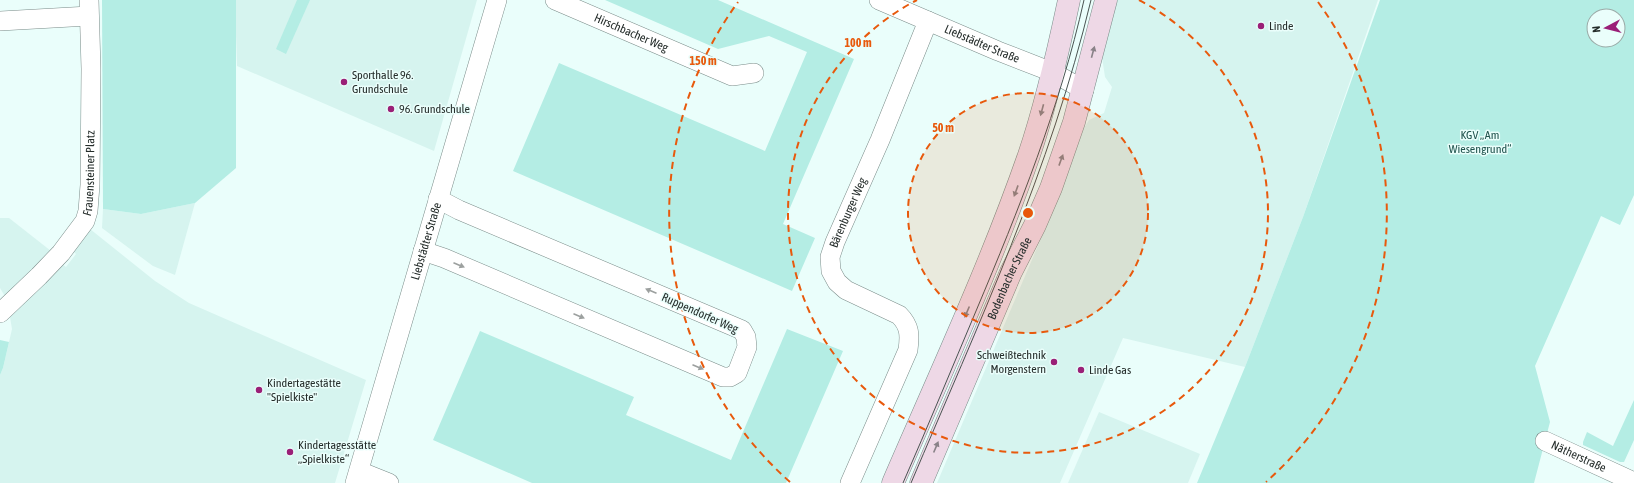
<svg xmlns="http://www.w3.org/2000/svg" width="1634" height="483" font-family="'Asap Condensed',sans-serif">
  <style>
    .built { fill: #d6f4ef }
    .green { fill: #b4ede4; fill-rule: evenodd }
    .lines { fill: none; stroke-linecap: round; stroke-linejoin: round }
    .street-casing { stroke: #7a8c89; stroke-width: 20 }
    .secondary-casing { stroke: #7a8c89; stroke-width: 23 }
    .street { stroke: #fff; stroke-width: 19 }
    .secondary { stroke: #eed8e6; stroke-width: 22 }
    .tram { stroke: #495351; stroke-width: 1 }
    .oneway { fill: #898288 }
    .oneway2 { fill: #9ca09f }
    .ring { fill: none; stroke: #e8590c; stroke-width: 2; stroke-dasharray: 7 5 }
    .poi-dot { fill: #9a1f77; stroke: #eafefb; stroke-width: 1.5 }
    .labels { text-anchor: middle; stroke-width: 3; stroke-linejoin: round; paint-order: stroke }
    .poi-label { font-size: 12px; fill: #242c2a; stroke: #eafefb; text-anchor: start }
    .street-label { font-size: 12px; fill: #242c2a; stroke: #eafefb }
    .park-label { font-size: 12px; fill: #20534d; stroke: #eafefb }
    .centre { fill: #e8590c; stroke: #eafefb; stroke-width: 2 }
    .ring-label { font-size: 12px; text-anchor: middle; font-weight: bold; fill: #e8590c; stroke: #eafefb; stroke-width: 3; stroke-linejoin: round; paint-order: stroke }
  </style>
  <rect width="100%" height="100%" fill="#eafefb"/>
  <g class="built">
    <path d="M236 0H477L434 151 237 66 235 4Z"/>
    <path d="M1117 0H1378L1303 217 1245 367 1123 338 1060 483H937L1057 201 1084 128 1089 120 1104 113 1112 87 1105 77 1102 57Z"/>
    <path d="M195 203 175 275 153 266 102 228 103 209 141 214Z"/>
    <path d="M0 218H9L51 251 6 298 0 288Z"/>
    <path d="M90 229 155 281 189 303 366 380 335 483H0V375L3 368 12 329 9 311 59 262 66 267 76 254 72 250Z"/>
    <path d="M1099 412 1200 454 1188 483H1068Z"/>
  </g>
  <g class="green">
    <path d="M102 0H236V168L195 203 141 214 103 209Z"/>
    <path d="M297 0H310L286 54 276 49Z"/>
    <path d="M605 0H718L854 59 783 224 815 238 792 291 513 171 559 63 765 151 807 52 769 36 718 49Z"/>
    <path d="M1380 0H1634V195L1620 225 1601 216 1535 366 1550 422 1534 483H1197L1245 367 1303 217ZM1594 16H1618V40H1594Z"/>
    <path d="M787 329 843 351 786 483H532L433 440 480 331 634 397 626 415 731 460Z"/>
    <path d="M0 340 9 342 3 368 0 375Z"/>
    <path d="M1634 400V440L1624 462H1620L1583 445V442L1587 432 1613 446Z"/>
  </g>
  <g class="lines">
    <g class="street-casing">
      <g id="street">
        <path id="s1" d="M555 0 732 76 754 73"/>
        <path id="s2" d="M879 0 998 51 1052 72 1084 90"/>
        <path d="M0 21 89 16"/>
        <path d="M423 251 444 258 723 377H730L737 373 747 347 746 337 742 330 459 210 438 199"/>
        <path id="s3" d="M0 313 39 276 61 253 85 221 88 211 90 185 91 69 89 0"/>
        <path id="s4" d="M1545 441 1634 482"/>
        <path d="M359 471 389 483"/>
        <path id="s5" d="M355 483 497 0"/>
        <path id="s6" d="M850 483 908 350C910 335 910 326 899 315L846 290 837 282 831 271 830 257 835 242 880 140 928 21"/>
      </g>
    </g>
    <g class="secondary-casing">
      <g id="secondary">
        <path d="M893 483C940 374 990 267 1029 155 1046 105 1058 52 1069 0"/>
        <path id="s7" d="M921 483 1011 272 1035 225 1051 188 1074 122 1106 0"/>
      </g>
    </g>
    <use href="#street" class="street"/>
    <use href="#secondary" class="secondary"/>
    <g class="tram">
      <path d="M903 483C928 426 952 368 976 311 1019 209 1060 107 1084 0"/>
      <path d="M911 483C978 325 1051 168 1091 0"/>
    </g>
  </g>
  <defs><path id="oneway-solid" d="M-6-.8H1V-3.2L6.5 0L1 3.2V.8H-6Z"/></defs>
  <g class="oneway">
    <use href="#oneway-solid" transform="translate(1093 52) rotate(-75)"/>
    <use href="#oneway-solid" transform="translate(1042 110) rotate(105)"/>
    <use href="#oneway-solid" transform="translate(1061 160) rotate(-70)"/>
    <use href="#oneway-solid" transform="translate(1016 191) rotate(110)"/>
    <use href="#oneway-solid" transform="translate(967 312) rotate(113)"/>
    <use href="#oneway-solid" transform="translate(936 447) rotate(-67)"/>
  </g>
  <g class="oneway2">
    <use href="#oneway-solid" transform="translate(459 265) rotate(23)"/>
    <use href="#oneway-solid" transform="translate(651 291) rotate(-157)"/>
    <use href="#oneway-solid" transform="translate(579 316) rotate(23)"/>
    <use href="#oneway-solid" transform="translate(698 367) rotate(23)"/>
  </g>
  <circle cx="1028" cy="213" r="120" fill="#e8590c" fill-opacity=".12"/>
  <g class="ring">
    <circle cx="1028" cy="213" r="120"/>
    <path d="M1139 0A240 240 0 1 1 917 0"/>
    <path d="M790 482A359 359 0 0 1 738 2M1318 2A359 359 0 0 1 1266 482"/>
  </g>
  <g class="poi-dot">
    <circle cx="1261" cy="26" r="4"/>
    <circle cx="344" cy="82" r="4"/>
    <circle cx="391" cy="109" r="4"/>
    <circle cx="1054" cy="362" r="4"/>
    <circle cx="1081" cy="370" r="4"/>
    <circle cx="259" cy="390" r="4"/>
    <circle cx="290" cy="452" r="4"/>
  </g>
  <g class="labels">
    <g class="poi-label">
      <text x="1269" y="30">Linde</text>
      <text x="352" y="79">Sporthalle 96.<tspan x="352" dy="14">Grundschule</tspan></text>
      <text x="399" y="113">96. Grundschule</text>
      <text x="1046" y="359" text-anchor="end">Schweißtechnik<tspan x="1046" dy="14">Morgenstern</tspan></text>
      <text x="1089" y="374">Linde Gas</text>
      <text x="267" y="387">Kindertagestätte<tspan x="267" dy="14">"Spielkiste"</tspan></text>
      <text x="298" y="449">Kindertagesstätte<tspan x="298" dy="14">„Spielkiste“</tspan></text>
    </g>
    <g class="street-label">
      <text dy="4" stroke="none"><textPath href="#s1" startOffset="83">Hirschbacher Weg</textPath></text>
      <text dy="4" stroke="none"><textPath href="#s2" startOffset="112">Liebstädter Straße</textPath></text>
      <text dy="4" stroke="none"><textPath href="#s3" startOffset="174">Frauensteiner Platz</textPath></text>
      <text dy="4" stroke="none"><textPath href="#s6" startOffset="328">Bärenburger Weg</textPath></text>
      <text dy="4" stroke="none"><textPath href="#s5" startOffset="252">Liebstädter Straße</textPath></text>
      <text dy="4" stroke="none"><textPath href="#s7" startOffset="223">Bodenbacher Straße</textPath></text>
      <text transform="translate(700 313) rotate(24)" y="4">Ruppendorfer Weg</text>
      <text dy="4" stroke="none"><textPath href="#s4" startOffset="37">Nätherstraße</textPath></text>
    </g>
    <g class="park-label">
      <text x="1480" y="139">KGV „Am<tspan x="1480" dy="14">Wiesengrund“</tspan></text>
    </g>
  </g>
  <circle cx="1028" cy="213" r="6" class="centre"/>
  <g class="ring-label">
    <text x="858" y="47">100 m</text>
    <text x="703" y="65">150 m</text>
    <text x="943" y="132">50 m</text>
  </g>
  <g transform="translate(1606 28) rotate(263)"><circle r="19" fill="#eafefb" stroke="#9baaa7"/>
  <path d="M0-3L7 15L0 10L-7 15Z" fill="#9a1f77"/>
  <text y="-6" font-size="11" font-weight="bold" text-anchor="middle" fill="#242c2a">N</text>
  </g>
</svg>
